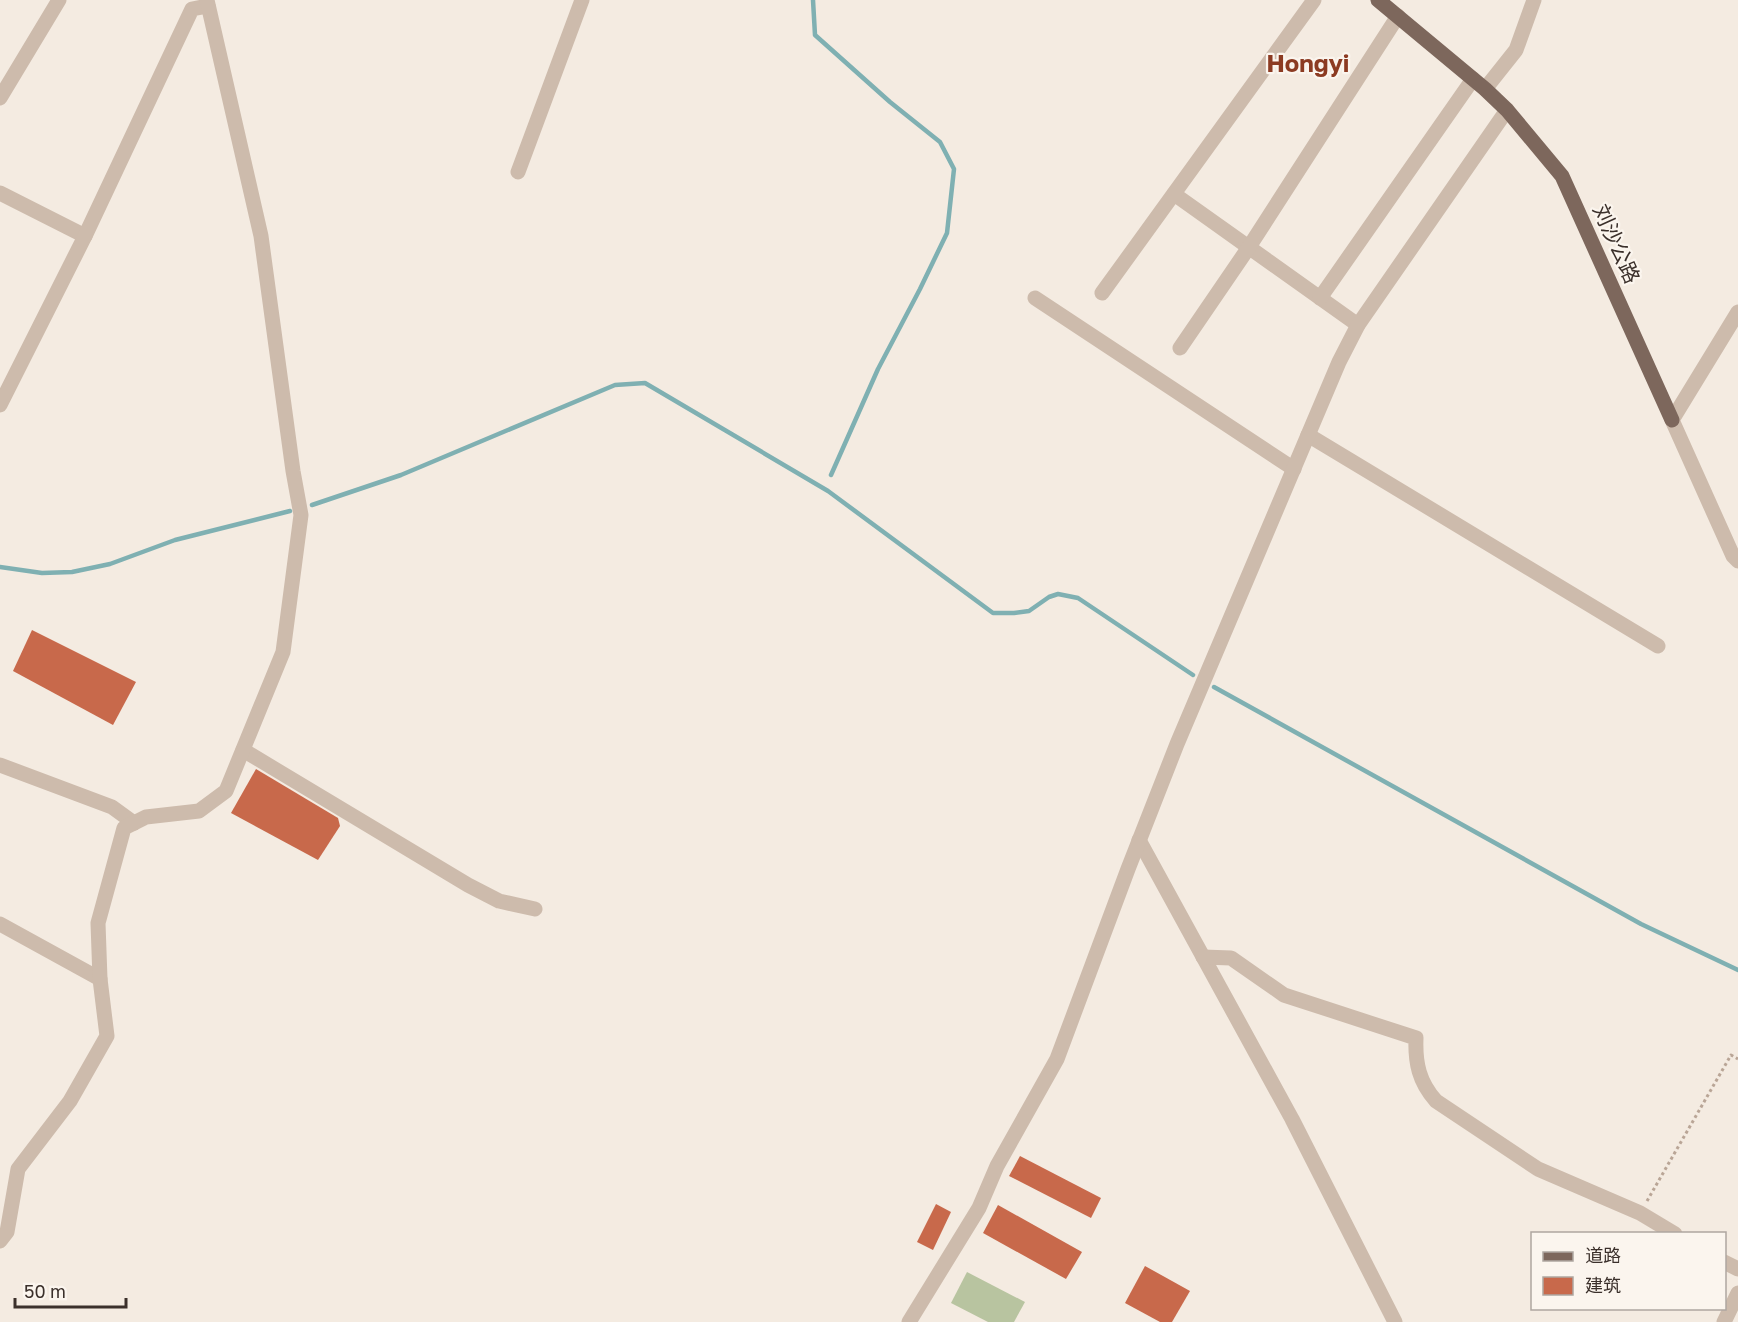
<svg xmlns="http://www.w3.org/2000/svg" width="1738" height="1322" font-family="'Golos Text','Noto Sans SC',sans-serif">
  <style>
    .green { fill: #b8c4a0 }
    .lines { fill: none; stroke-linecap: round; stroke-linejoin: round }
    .stream { stroke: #7fb0b2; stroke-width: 4.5 }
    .building { fill: #c8694b }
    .path { stroke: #b9a596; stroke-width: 3; stroke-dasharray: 3 3; stroke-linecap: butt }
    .minor { stroke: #cdbbac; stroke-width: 15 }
    .major { stroke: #7d675c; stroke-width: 15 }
    .labels { text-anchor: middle; stroke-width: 4.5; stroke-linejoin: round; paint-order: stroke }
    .street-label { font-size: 21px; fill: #3b302b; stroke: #fbf5ee }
    .quarter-label { font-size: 24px; font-weight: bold; fill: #8c3b22; stroke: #fbf5ee }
  </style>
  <rect width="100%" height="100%" fill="#f4ebe1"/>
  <path class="green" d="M967 1272 1025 1302 1014 1322H988L951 1303Z"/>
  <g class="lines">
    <g class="stream">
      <path d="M813 0 815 35 890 102 940 142 954 169 947 233 920 289 878 369 831 475"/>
      <path d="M312 505 401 475 615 385 645 383 828 491 993 613H1014L1029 611 1049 597 1058 594 1078 598 1193 675"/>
      <path d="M0 567 42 573 72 572 110 564 175 540 290 511"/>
      <path d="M1214 687 1641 924 1738 970"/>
    </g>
  </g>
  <g class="building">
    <path d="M32 630 136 682 113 725 13 671Z"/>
    <path d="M256 769 338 818 340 826 318 860 231 813Z"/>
    <path d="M1020 1156 1101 1198 1091 1218 1009 1176Z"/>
    <path d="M936 1204 951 1212 933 1250 917 1242Z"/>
    <path d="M998 1205 1082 1252 1066 1279 983 1233Z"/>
    <path d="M1145 1266 1190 1291 1172 1322H1160L1125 1303Z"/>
  </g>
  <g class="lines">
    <path class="path" d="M1647 1201 1731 1055 1738 1059"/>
    <g class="minor">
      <path d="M1485 89 1516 50 1534 0"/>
      <path d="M0 98 59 0"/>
      <path d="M518 172 582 0"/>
      <path d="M0 193 85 236"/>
      <path d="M1174 194 1358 325"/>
      <path d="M1102 293 1314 0"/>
      <path d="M1035 298 1294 469"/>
      <path d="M1320 298 1473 79"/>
      <path d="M1738 312 1672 420 1733 556 1738 561"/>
      <path d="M1180 348 1249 247 1398 16"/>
      <path d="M0 405 85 236 192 9 208 6"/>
      <path d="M1308 435 1658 646"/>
      <path d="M243 750 468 885 499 901 535 909"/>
      <path d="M0 765 112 807 134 823"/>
      <path d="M1139 840 1292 1119 1395 1322"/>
      <path d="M0 924 100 979"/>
      <path d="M1203 957 1231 958 1284 995 1416 1038C1415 1063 1419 1082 1436 1101L1538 1169 1640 1213 1675 1234"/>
      <path d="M0 1241 7 1232 18 1169 70 1101 107 1036 100 979 98 923 124 828 146 817 199 811 226 791 283 652 301 515 293 471 261 236 207 0"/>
      <path d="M1724 1262 1738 1269"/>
      <path d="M909 1322 979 1208 997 1166 1057 1059 1128 869 1177 744 1339 362 1358 325 1507 110"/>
      <path d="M1724 1322 1738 1293"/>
    </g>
    <path class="major" d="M1378 0 1485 89 1507 110 1562 176 1672 420"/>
  </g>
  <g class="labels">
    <g class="street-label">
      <text transform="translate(1616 244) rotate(66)" y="7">刘沙公路</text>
    </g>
    <g class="quarter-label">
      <text x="1308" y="72">Hongyi</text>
    </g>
  </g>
  <rect x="1531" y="1232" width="195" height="78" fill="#fbf5ee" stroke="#aea6a0" stroke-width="1.5"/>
  <rect x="1543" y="1252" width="30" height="9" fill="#7d675c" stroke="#aea6a0" stroke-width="1.5"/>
  <text x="1585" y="1262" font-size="18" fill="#3b302b">道路</text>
  <rect x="1543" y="1277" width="30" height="18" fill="#c8694b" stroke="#aea6a0" stroke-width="1.5"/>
  <text x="1585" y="1292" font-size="18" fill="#3b302b">建筑</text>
  <path d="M15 1298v9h111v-9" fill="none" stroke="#3b302b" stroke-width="3"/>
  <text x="24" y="1298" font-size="18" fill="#3b302b" stroke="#fbf5ee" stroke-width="4.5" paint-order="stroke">50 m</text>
</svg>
